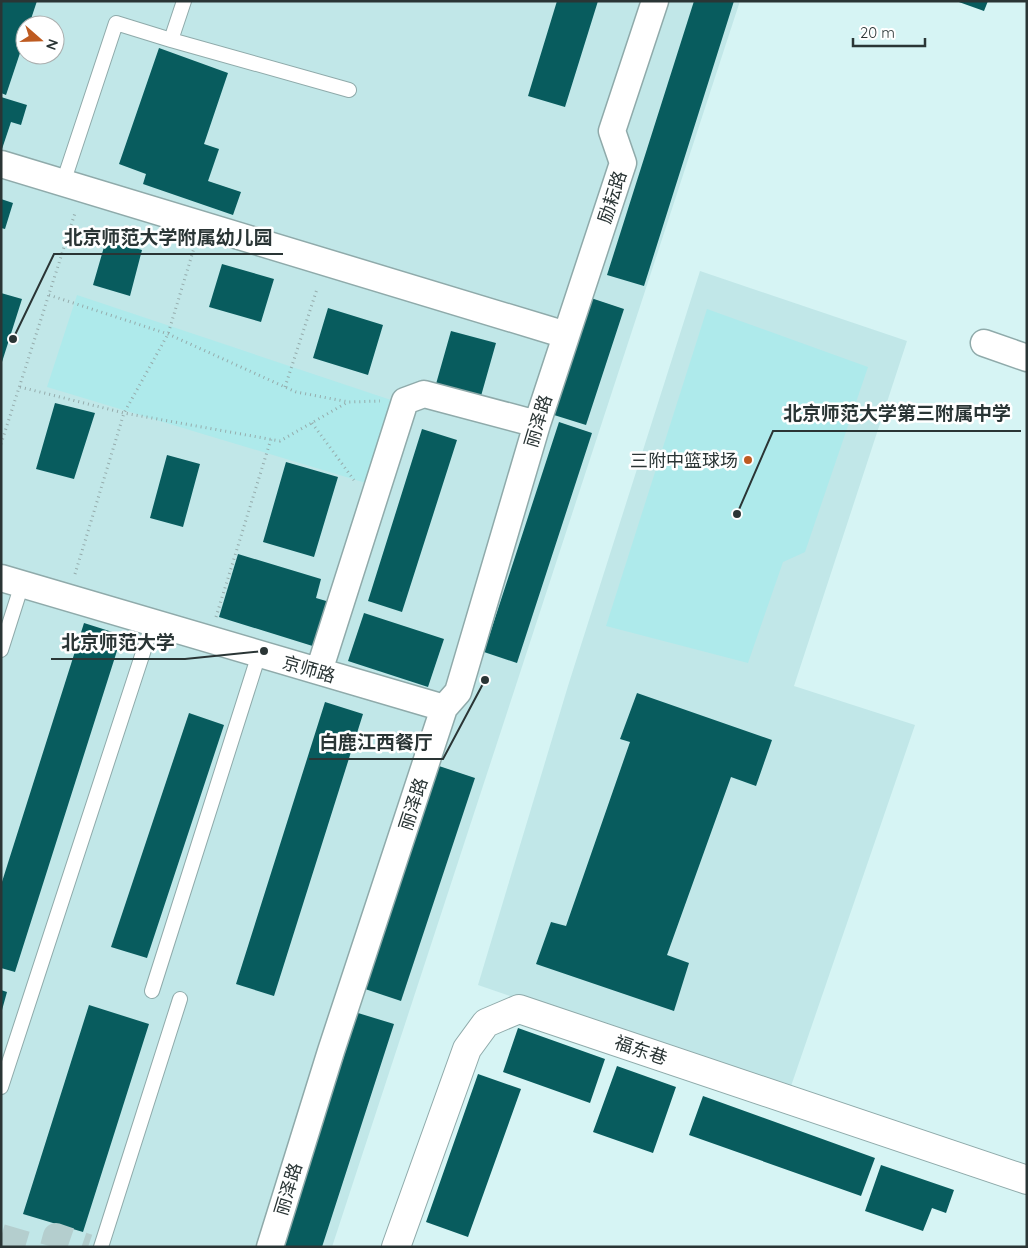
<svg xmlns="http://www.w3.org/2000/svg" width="1028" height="1248" viewBox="0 0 1028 1248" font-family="Quicksand,'Noto Sans SC',sans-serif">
<rect width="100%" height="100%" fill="#d6f4f4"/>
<path fill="#c1e7e8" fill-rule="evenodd" d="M1,1H740L332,1247H1ZM25,25H55V55H25Z
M700,271L907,341L794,686L915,725L789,1092L478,985L568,686Z"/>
<path fill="#aeeaeb" d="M77,295L394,401L366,483L47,387Z
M707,309L868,367L805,552L783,562L748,663L606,626Z"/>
<path fill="#085c5e" d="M1,1H37L29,25H25V38L6,95L1,93Z
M557,1H598L565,107L528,96Z
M694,1H734L644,286L607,275Z
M956,1H988L984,11Z
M159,48L228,73L204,144L219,149L208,181L241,192L233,215L143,184L146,174L119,164Z
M1,97L27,105L21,125L11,122L2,149Z
M1,199L13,203L5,229L1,228Z
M106,240L142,250L130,296L93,285Z
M222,264L274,279L261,322L209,307Z
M1,293L22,299L2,362H1Z
M591,298L624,309L586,425L554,415Z
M328,308L383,325L368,375L313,358Z
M451,331L496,343L481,396L436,384Z
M55,403L95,413L74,479L36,469Z
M559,422L592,433L517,663L484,652Z
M422,429L457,440L402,612L368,601Z
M167,455L200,464L183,527L150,518Z
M286,462L338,477L314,557L263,542Z
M238,554L321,579L316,598L333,603L319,648L219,617Z
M364,613L444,639L428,687L348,661Z
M84,623L122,635L15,972L1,968V885Z
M637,693L772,740L756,786L731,777L667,955L689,963L674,1011L536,964L551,922L566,926L630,742L620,739Z
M325,702L363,714L274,996L236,984Z
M189,713L224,725L147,958L111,947Z
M439,766L475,778L401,1001L365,989Z
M1,990L7,992L2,1010H1Z
M89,1005L149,1024L83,1232L23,1214Z
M358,1013L394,1024L322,1247H282Z
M518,1028L605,1059L590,1103L503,1072Z
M617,1066L676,1087L653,1153L593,1132Z
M478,1074L521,1089L468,1237L426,1222Z
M703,1096L875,1158L861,1196L689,1135Z
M881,1165L954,1190L946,1213L932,1208L923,1231L865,1211Z"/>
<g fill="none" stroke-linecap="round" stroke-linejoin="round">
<path stroke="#b4cece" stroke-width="26" stroke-dasharray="26 13" stroke-linecap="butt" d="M1,1237L35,1247
M53,1247L56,1236L88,1247"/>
<g stroke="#8faaaa" stroke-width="16">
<path id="service" d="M171,40L349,90
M63,183L116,23L171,40L184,1
M1,650L22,584
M152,991L259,654
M1,1087L153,622
M101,1247L180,999"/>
</g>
<g stroke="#8faaaa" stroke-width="29">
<path id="minor" d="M1,164L566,335
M984,343L1027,358
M1,578L444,708
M319,671L405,401L424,394L537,424
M270,1247L331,1051L444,708L458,692L537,424L623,163L612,131L655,1"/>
</g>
<g stroke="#8faaaa" stroke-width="30">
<path id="tertiary" d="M396,1247L467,1049L486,1023L519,1009L1027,1180"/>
</g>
<path stroke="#95acac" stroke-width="3" stroke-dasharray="1 4" stroke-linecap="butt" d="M49,295L168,334L296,392L349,402L380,401
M20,387L124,413L280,441L348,402
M285,387L317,289
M312,423L354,480
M1,444L75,213
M75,574L124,413L168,334L194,248
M216,617L271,439"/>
<use href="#service" stroke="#fff" stroke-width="14"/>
<use href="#minor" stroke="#fff" stroke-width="26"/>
<use href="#tertiary" stroke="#fff" stroke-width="28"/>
</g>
<circle fill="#be5b21" stroke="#fff" stroke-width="2" cx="748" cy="460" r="5"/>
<g text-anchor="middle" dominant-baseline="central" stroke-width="5" stroke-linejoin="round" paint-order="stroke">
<g font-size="18" fill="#2a3535" stroke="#fff">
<text transform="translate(612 197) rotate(-72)">励耘路</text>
<text transform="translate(538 421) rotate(-73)">丽泽路</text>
<text transform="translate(309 669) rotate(16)">京师路</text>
<text transform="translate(413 804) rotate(-72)">丽泽路</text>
<text transform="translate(641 1050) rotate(19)">福东巷</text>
<text transform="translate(288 1189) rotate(-73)">丽泽路</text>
</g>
<g font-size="18" fill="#2a3535" stroke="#fff" text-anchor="end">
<text x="738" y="460">三附中篮球场</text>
</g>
</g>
<path fill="none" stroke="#2a3535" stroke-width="2" d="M13 339L54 254H283M737 514L773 431H1021M264 651L185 659H51M485 680L443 759H309"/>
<g fill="#2a3535" stroke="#fff" stroke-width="2">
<circle cx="13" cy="339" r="5"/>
<circle cx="737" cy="514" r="5"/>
<circle cx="264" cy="651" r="5"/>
<circle cx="485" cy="680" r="5"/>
</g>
<g font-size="19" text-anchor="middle" font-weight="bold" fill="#2a3535" stroke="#fff" stroke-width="5" stroke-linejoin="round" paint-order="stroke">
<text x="168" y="244">北京师范大学附属幼儿园</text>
<text x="897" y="420">北京师范大学第三附属中学</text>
<text x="118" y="649">北京师范大学</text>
<text x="376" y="749">白鹿江西餐厅</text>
</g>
<rect width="1028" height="1248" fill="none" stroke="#2a3535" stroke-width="5"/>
<g transform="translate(40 40) rotate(110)"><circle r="24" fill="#ffffff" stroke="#aaaeae"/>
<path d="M0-4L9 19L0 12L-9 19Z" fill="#be5b21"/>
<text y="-8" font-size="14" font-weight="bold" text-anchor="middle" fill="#2a3535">N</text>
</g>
<path d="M853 38v8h72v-8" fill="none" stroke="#2a3535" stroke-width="2.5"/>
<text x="860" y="38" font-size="15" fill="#2a3535" stroke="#ffffff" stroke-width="4" paint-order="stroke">20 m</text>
</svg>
